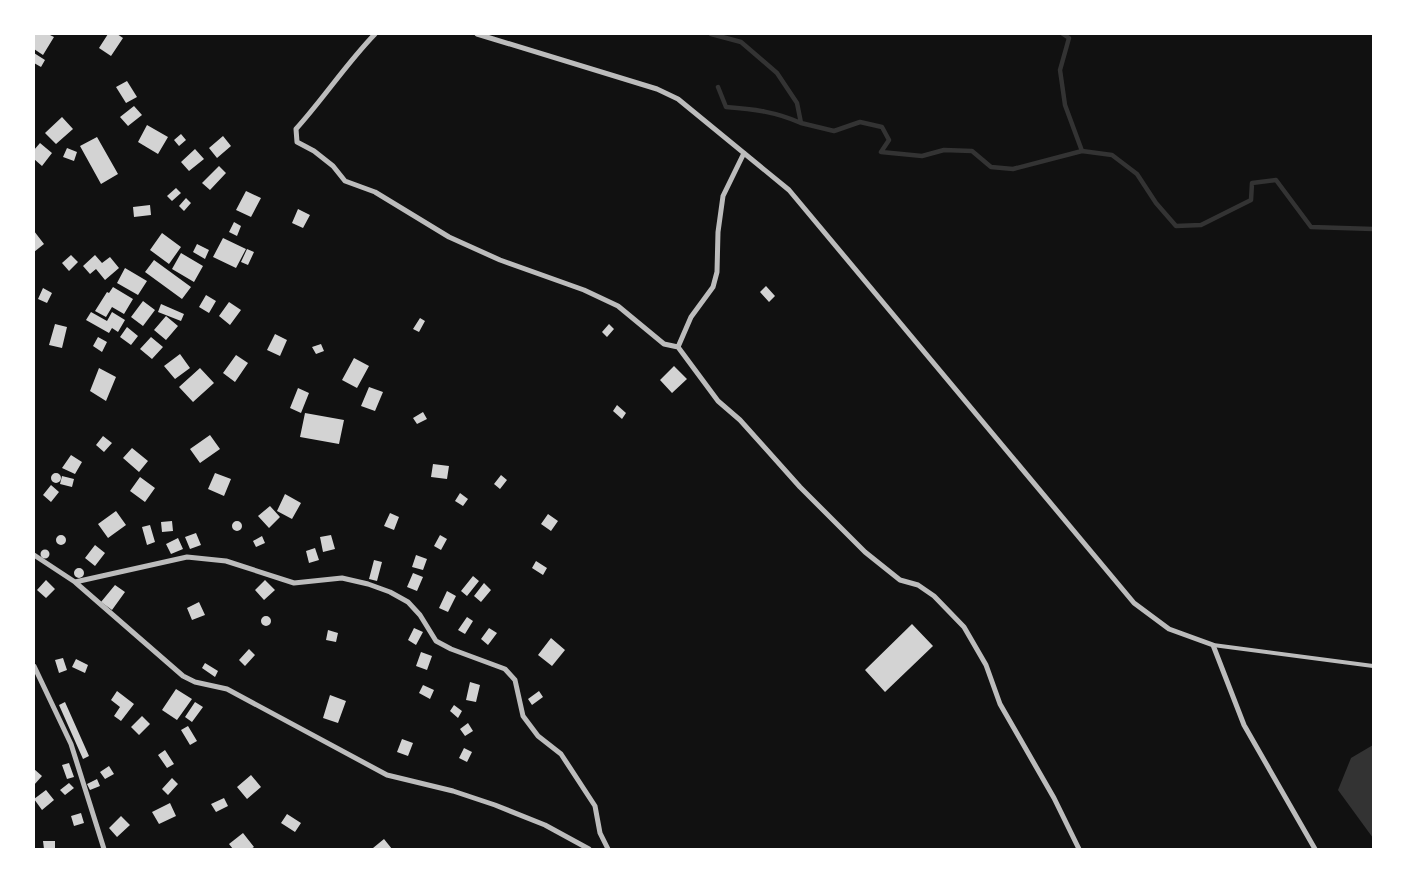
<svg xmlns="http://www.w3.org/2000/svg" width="1407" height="883" viewBox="0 0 1407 883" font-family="'Fira Sans',sans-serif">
<rect width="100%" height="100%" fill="#111"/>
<path fill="#333" d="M1373,745V838L1338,790L1351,758Z"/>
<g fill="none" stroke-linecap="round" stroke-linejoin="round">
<path stroke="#333" stroke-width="4.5" d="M711,34L741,42L777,73L797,103L801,123L834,131L860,122L882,127L889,140L881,152L922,156L944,150L972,151L991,167L1013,169L1082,151L1112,155L1137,174L1156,203L1176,226L1201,225L1251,200L1252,183L1276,180L1311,227L1373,229
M1063,34L1069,38L1060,70L1065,105L1082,151
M718,87L726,107C754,109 776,112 801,123"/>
</g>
<path fill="#d3d3d3" d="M34,34H48L54,37L43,55L34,49Z
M108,34H117L123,38L111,56L99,48Z
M34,53L45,60L41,67L34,63Z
M127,81L137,97L126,103L116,87Z
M134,106L142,115L128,126L120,117Z
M62,117L73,129L56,144L45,133Z
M147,125L168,137L158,154L138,142Z
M181,134L186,140L179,146L174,140Z
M223,136L231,146L217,158L209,148Z
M97,137L118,174L101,184L80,146Z
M40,143L52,153L42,166L34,159V150Z
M67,148L77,152L74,161L63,157Z
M195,149L204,159L189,171L181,162Z
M219,166L226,173L210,190L202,183Z
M176,188L181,193L172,201L167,196Z
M246,191L261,198L251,217L236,210Z
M186,198L191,203L184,211L179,206Z
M150,205L151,215L134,217L133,207Z
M298,209L310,215L303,228L292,223Z
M234,222L241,226L237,236L229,232Z
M34,231L44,244L34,252Z
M162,233L181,247L169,264L150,250Z
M223,238L246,249L236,268L213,257Z
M197,244L209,250L205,259L193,252Z
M247,249L254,252L248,265L241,262Z
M181,253L203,266L194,282L172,269Z
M71,255L78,262L69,271L62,263Z
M95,255L102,263L110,257L119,268L105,280L96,269L90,274L83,266Z
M154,260L191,287L182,299L145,272Z
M125,268L147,281L138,295L117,283Z
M766,286L775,296L769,302L760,292Z
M113,287L133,299L124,314L112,307L106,317L95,311L107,292L109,293Z
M43,288L52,293L47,303L38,299Z
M206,295L216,301L209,313L199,307Z
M143,301L155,310L143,326L131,317Z
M229,302L241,310L230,325L219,316Z
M161,304L184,314L181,321L158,312Z
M91,312L107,321L112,312L125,320L118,332L112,328L109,333L86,320Z
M166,316L178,326L166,340L154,330Z
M420,318L425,321L419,332L413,329Z
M55,324L67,327L62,348L49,345Z
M609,324L614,329L607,337L602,332Z
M127,327L138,336L131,345L120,337Z
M275,334L287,340L280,356L267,350Z
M98,337L107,342L102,352L93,346Z
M151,337L163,347L152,359L140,349Z
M321,344L324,351L316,354L312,347Z
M180,354L190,368L175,379L164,366Z
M236,355L248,363L235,382L223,373Z
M354,358L369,366L357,388L342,380Z
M674,366L687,379L672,393L660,380Z
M99,368L116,377L106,401L90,391Z
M200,368L214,383L193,402L179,387Z
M369,387L383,392L375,411L361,406Z
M298,388L309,393L301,413L290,408Z
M617,405L626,413L622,419L613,411Z
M423,412L427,419L417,424L413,418Z
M305,413L344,420L339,444L300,437Z
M210,435L220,449L200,463L190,449Z
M103,436L112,443L104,452L96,445Z
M132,448L148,461L139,472L123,458Z
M71,455L82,462L75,474L62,468Z
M433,464L449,466L447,479L431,477Z
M215,473L231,479L224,496L208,489Z
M51 478a5 5 0 1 1 10 0a5 5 0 1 1-10 0Z
M501,475L507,480L500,489L494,484Z
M62,476L74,479L72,487L60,484Z
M140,477L155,488L145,502L130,491Z
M51,485L59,492L51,502L43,495Z
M460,493L468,499L463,506L455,501Z
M285,494L301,503L292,519L277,511Z
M270,506L280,517L269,528L258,516Z
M116,511L126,525L108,538L98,524Z
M390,513L399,517L394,530L384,526Z
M548,514L558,521L551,531L541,524Z
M172,521L173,531L162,532L161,522Z
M232 526a5 5 0 1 1 10 0a5 5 0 1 1-10 0Z
M150,525L155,542L147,545L142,527Z
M196,533L201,545L190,549L185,537Z
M331,535L335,549L323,552L320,537Z
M440,535L447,539L441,550L434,546Z
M56 540a5 5 0 1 1 10 0a5 5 0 1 1-10 0Z
M262,536L265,543L256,547L253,541Z
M178,538L183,549L171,554L166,544Z
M95,545L105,553L95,566L85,558Z
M315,548L319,560L309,563L306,551Z
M40.5 554a4.5 4.5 0 1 1 9 0a4.5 4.5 0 1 1-9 0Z
M416,555L427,559L423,570L412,567Z
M374,560L382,562L377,581L369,579Z
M536,561L547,568L543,575L532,568Z
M74 573a5 5 0 1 1 10 0a5 5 0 1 1-10 0Z
M413,573L423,577L417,591L407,587Z
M473,576L479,581L467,596L461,591Z
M46,580L55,589L46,598L37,590Z
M265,580L275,590L264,600L255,590Z
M484,583L491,590L481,602L474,596Z
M115,585L125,592L112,610L101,602Z
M447,591L456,596L448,612L439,608Z
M199,602L205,615L192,620L187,608Z
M261 621a5 5 0 1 1 10 0a5 5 0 1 1-10 0Z
M467,617L473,621L465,634L458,630Z
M912,624L933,646L885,692L865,670Z
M414,628L423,632L416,645L408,640Z
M489,628L497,633L488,645L481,639Z
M328,630L338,633L336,642L326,640Z
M551,638L565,650L552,666L538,655Z
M249,649L255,655L245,666L239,660Z
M421,652L432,656L427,670L416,666Z
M63,658L67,670L59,673L55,660Z
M76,659L88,665L85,673L72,667Z
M205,663L218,671L215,677L202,668Z
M470,682L480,685L476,702L466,700Z
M423,685L434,690L430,699L419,693Z
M176,689L192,699L177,720L162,710Z
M117,691L134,704L121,721L114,716L120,707L111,700Z
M539,691L543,697L532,705L528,699Z
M330,695L346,701L338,723L323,718Z
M65,702L89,756L83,759L59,705Z
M195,702L203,707L192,722L185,717Z
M454,705L462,711L458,718L450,711Z
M142,716L150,724L139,735L131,727Z
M468,723L473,731L465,736L460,729Z
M188,726L197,741L190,745L181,730Z
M402,739L413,743L408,756L397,752Z
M464,748L472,752L467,762L459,758Z
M165,750L174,764L167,768L158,755Z
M69,763L74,777L67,779L62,765Z
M109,766L114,774L105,779L100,772Z
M34,769L42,776L34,785Z
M251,775L261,787L247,799L237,787Z
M172,778L178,784L168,795L162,789Z
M97,779L100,786L90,790L87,784Z
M69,783L74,788L65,795L60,790Z
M46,790L54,800L42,810L34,799Z
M224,798L228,806L216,812L211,804Z
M170,803L176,816L159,824L152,812Z
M81,813L84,823L74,826L71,816Z
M287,814L301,823L295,832L281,823Z
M121,816L130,825L117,837L109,828Z
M243,833L254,847L251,849H233L229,844Z
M384,839L392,849H374L373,848Z
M43,841H55V849H44Z"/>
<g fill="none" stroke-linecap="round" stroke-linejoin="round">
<path stroke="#bcbcbc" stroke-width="4" d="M1213,645L1373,666"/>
<path stroke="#bcbcbc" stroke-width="5" d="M375,34C346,64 324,98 296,129L297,142L314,151L333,166L345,181L375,192L449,237L500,260L584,290L618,306L664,344L678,347L691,317L713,287L717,272L718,232L723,196L744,153
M477,34L657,89L678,99L789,190L1134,603L1169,629L1213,645L1244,725L1315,849
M678,347L718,401L740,420L800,487L865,552L900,580L918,585L934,596L964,627L986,665L1000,704L1054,798L1079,849
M34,555L75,582L183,676L195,682L227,689L387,775L453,791L495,805L545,825L589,849
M75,582L187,557L226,561L294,583L342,578L368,584L390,592L408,602L420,615L436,641L451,649L505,669L515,680L523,716L538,736L561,754L595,806L600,833L608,849
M34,666L71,744L104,849"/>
</g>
<rect width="1407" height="883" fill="none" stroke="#ffffff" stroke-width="70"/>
</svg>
